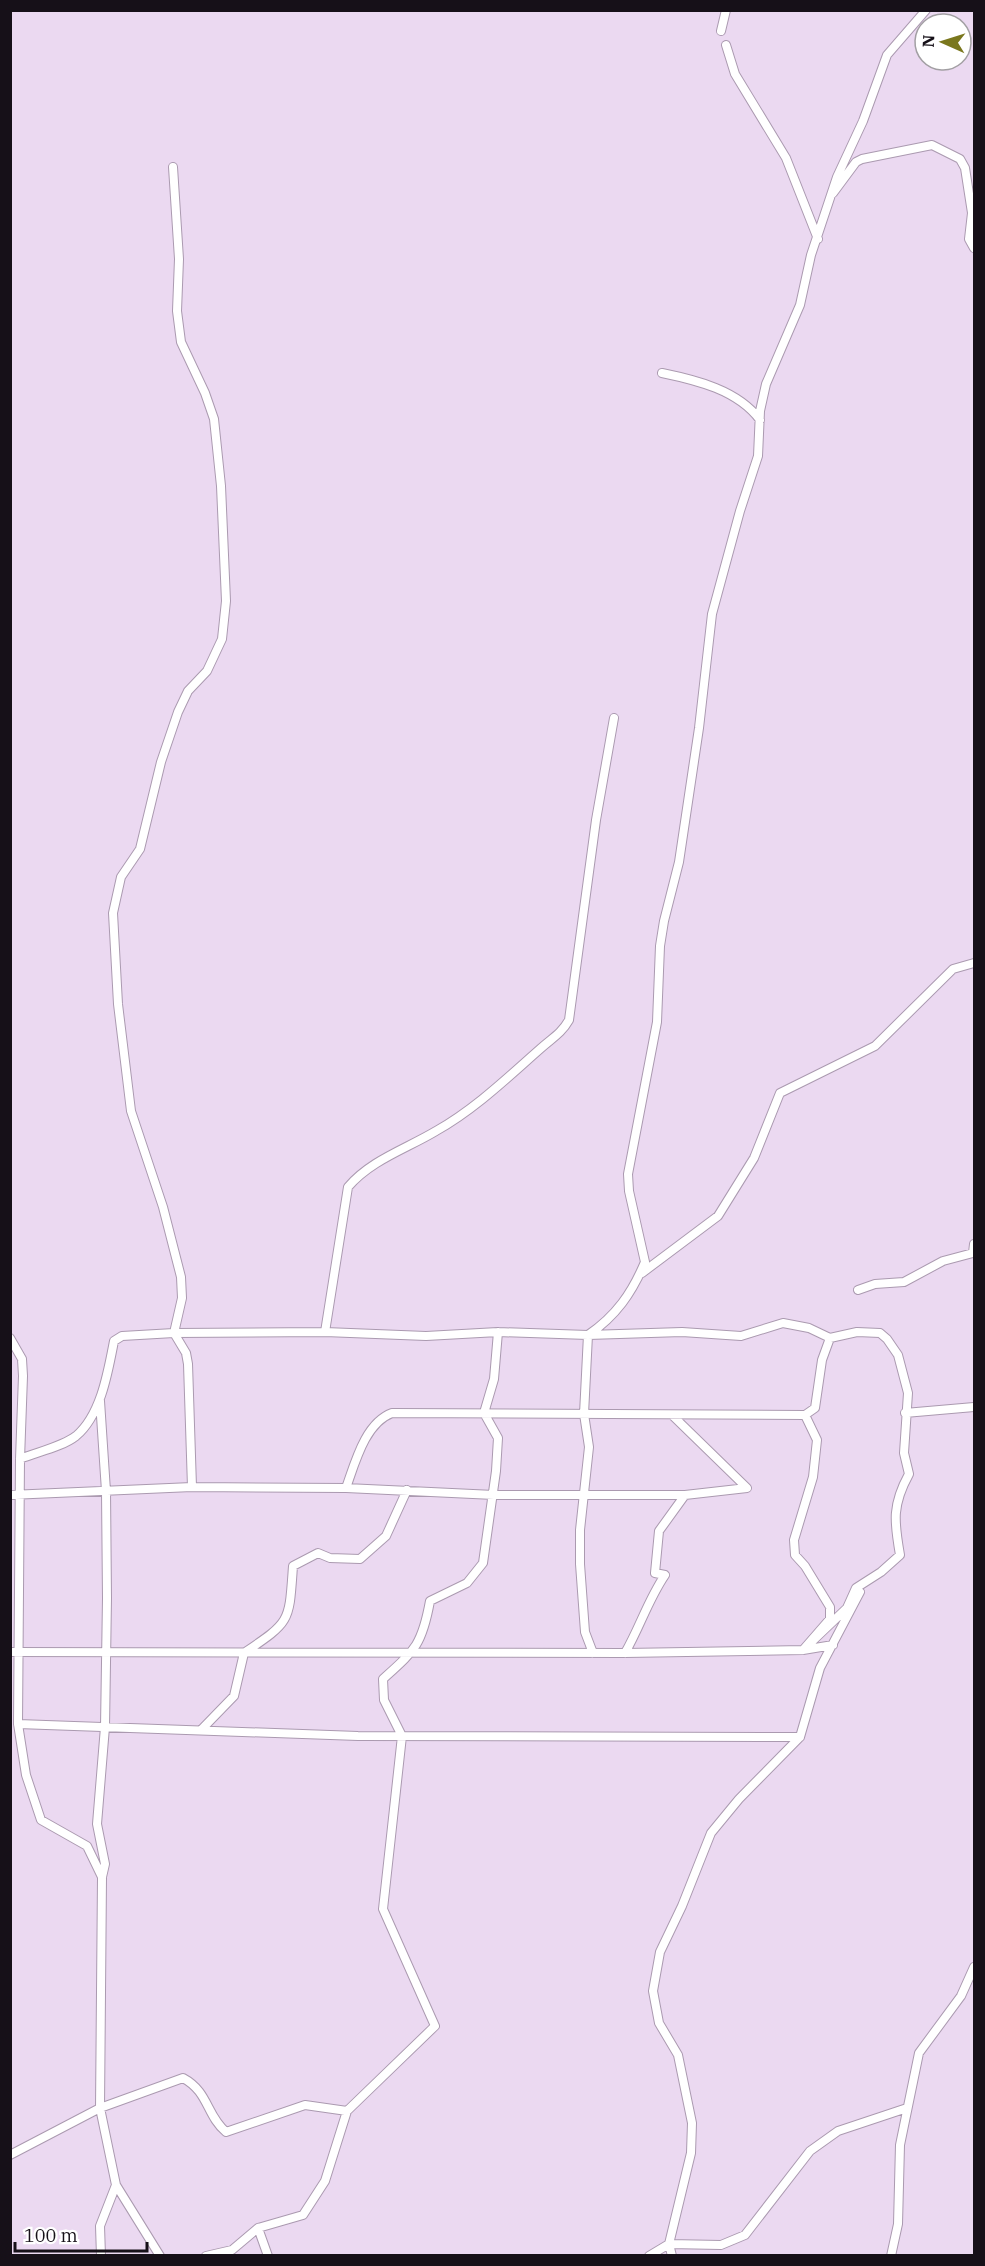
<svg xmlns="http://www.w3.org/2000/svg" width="985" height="2266" viewBox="0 0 985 2266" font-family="'IBM Plex Serif',serif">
<rect width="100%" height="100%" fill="#ebd9f1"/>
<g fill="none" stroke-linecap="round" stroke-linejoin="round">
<g stroke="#ab9ab0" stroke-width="10">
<path id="street" d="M721,31L726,10
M726,45L735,74L786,158L818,239
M173,167L179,259L177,311L181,342L205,393L214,419L221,486L226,601L222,639L207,671L188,691L178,712L161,762L140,849L121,877L113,913L118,1004L131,1111L163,1207L181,1277L182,1298L174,1333L186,1353L188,1364L192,1487
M833,193L856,162L862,159L932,145L960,159L965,168L972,213L969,239L974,248
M662,373C696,380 738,390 760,420
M642,1273L718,1216L754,1158L780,1093L875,1046L953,969L974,963
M858,1290L875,1284L904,1282L943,1261L973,1253L974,1244
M325,1332L348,1187C371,1160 406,1149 436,1131C475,1109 507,1078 540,1049C552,1038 561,1034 569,1020L596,820L614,718
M857,1332L880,1333L887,1339L898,1355L908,1393L904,1453L909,1474C892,1505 894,1521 900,1555L881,1572L856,1588L847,1608L803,1650L830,1619V1607L805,1566L795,1555L794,1540L813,1477L817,1440L805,1415L815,1408L822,1360L830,1338Z
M10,1338L22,1359L23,1376L20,1459L18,1724L26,1775L41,1820L87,1846L102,1877
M100,1401L106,1491L107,1598L105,1727L97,1824L105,1864L102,1877L100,2108L116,2185L100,2226L101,2256
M905,1413L974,1407
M20,1459C37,1452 62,1447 76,1436C101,1415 108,1372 114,1341L122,1336L174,1333L325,1332L426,1336L498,1332L588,1335L682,1332L741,1336L783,1323L809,1328L830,1338
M346,1488C355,1463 365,1423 392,1413L805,1415
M10,1495L192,1487L346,1488L494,1495H685
M10,1652L625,1653L803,1650L833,1645
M593,1653L585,1632L580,1564V1530L589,1447L584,1414L588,1335C616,1316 632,1293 645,1262L629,1191L628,1174L657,1022L660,946L664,921L679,862L699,728L712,614L740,511L758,456L760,411L766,384L800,305L811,255L837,177L863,121L887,55L926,10
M625,1653C640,1627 648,1600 665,1575L655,1573L659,1531L685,1495L747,1488L672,1415
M18,1724L358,1736L800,1737
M201,1730L234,1696L244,1653C291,1621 289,1623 293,1566L318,1553L330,1558L360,1559L386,1536L407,1490
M10,2155L100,2108L183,2078C209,2092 206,2115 226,2132L305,2105L347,2111
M116,2185L160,2256
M258,2228L303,2215L325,2181L347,2111L435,2026L383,1909L402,1736L384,1700L383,1679C415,1650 422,1645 430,1601L467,1583L483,1563L496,1471L498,1438L484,1413L494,1379L498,1332
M206,2256L232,2250L258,2228L268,2256
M649,2256L669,2244L721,2245L745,2235L810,2151L838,2131L907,2108
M672,2256L669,2244L691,2153L692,2123L678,2055L659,2023L653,1991L660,1952L682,1906L711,1833L739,1799L800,1737L820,1668L860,1592
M891,2256L898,2224L900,2145L919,2053L961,1996L974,1967"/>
</g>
<use href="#street" stroke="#fff" stroke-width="8"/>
</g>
<rect width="985" height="2266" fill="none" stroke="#161018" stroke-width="24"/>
<g transform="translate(943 42) rotate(273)"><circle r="28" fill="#ffffff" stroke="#a29fa3" stroke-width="1.5"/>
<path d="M0-4.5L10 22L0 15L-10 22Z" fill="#7a771d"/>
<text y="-9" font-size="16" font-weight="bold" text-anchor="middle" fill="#161018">N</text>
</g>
<path d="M15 2242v9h132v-9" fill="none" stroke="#161018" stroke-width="3"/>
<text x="24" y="2242" font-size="18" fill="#161018" stroke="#ffffff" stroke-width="4.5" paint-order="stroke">100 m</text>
</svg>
